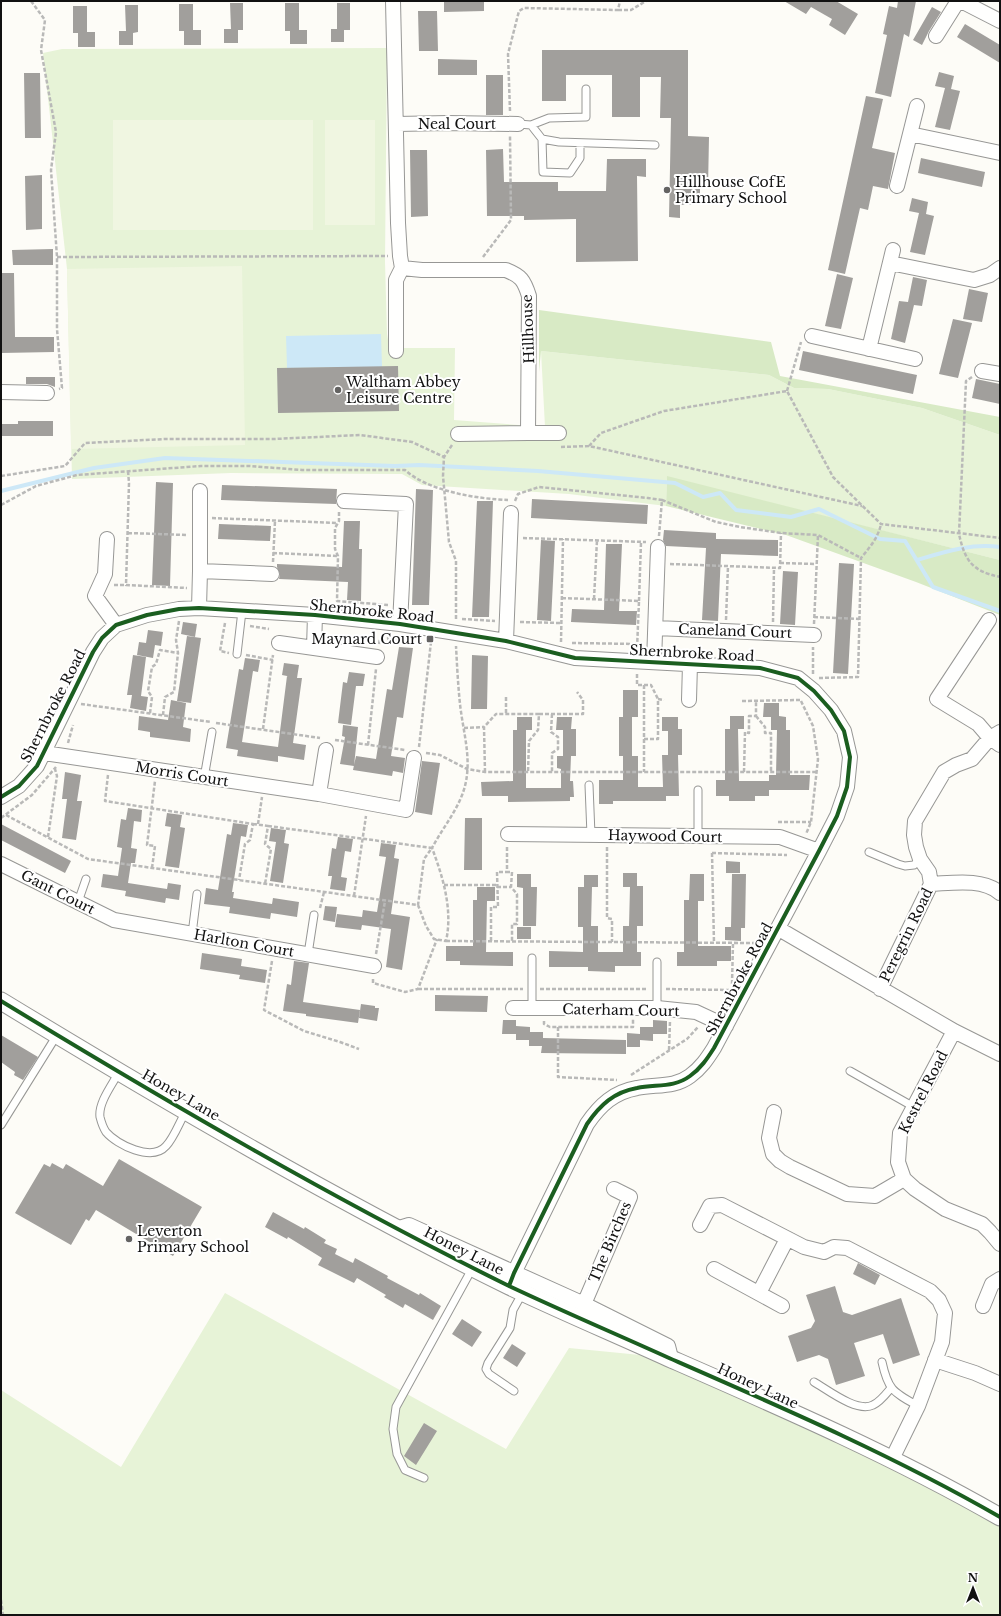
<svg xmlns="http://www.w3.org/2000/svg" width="1001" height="1616" viewBox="0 0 1001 1616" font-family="'Libre Baskerville',serif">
<rect width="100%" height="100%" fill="#fdfcf7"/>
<path fill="#e7f3d7" d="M387,48L385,262L387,334L389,346L402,348H455L454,420L545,427L541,351L769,375L794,388L828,389L922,408L1000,435V560L667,477L666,506L569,494L422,485L402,474L231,473L72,479L67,269L43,53L62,49Z
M225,1293L506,1449L569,1348L671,1358L1000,1519V1615H1V1390L121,1467Z"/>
<path fill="#d8eac5" d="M539,310L771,342L780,376L1000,417V435L922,408L828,389L794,388L769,375L541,351L539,372Z
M667,476L1000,560V615L916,582L786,535L666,506Z"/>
<path fill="#f0f6e1" d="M113,120H313V230H113Z
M325,120H375V225H325Z
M242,266L245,445L71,449L67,269Z"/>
<path fill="#cde8f7" d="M381,334L382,367L287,368L286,336Z"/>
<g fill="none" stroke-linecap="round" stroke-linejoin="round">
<path stroke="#cde8f7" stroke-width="4" d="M1,491L94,468L165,458L395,466L419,465L538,471L675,483L703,497L720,493L736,510L791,517L819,509L880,539L905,541L933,587L1000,611
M917,560C944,552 971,543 1000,547"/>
</g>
<path fill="#a19f9c" d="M444,1H484V11L444,12Z
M784,1H836L858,14L845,35L829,25L832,19L811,7L806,14Z
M898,1H916L909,37L904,34L891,97L875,93L887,35L883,34L889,6L897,8Z
M230,3H243V30H238V43H224V29H231Z
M285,3H299V30H307V44H290V31H285Z
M337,3H350V30H344V42H331V29H337Z
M179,4H193V30H201V45H184V31H179Z
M125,5H138V32L133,33V45H119V31H126Z
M73,6H87V32H95V47H78V33H73Z
M932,7L941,12L929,31L922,45L913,40Z
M418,11H437L438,51H419Z
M965,24L1000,45V63L957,37Z
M542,50H688V136L709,137L708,188H700V205H680V218L669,217L671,118H660L661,77H640V117H612V75H566V101H542Z
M438,59L477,60V75H438Z
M939,72L954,76L951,89L960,91L950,130L935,127L945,88L935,86Z
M24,73H40L41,138H25Z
M486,75H503V115H486Z
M866,96L883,99L872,148L895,153L888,189L873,186L868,210L860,208L845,274L828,270Z
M503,149L504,182H558V191H606L607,159H646V177L637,176L638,261L576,262V219L524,220V216H487L486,150Z
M410,150H427L428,216L411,217Z
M921,158L985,172L982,187L918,173Z
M42,175V229L26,230L25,176Z
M912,198L928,202L926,214L934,216L925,255L910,252L919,213L909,211Z
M53,249V265H13L12,250Z
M1,273H14L15,337H54V352L1,353Z
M837,274L853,278L841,329L825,326Z
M913,277L927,280L922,306L914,305L905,343L891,339L899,301L908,302Z
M969,289L988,293L982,322L963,319Z
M953,319L972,323L958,378L939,374Z
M803,351L917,375L913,394L799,370Z
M398,366L399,411L278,413L277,368Z
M26,377H55V387L47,384H26Z
M976,379L1000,384V404L972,398Z
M18,421H53V436H1V424H18Z
M156,482L173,483L170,586L152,585Z
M222,485L337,489L336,504L221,500Z
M416,489L433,490L429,605H412Z
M532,499L648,505L647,524L531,518Z
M477,501H493L489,617H472Z
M344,521H360L359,549H362L361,601L347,600L348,582L279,579L280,574L277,567V564L342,567Z
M219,524L271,526L270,541L218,539Z
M664,530L716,533V539L778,540V556L721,554L718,621L702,620L706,548L666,546L663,540Z
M541,540L555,541L551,621L537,620Z
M606,544H622L619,611H637L636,625L571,622L572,609L604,610Z
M839,563L854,564L848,674L833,673Z
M783,571L798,572L795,625L780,624Z
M183,622L197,624L195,637L181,634Z
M148,630L163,632L161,646L155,645L153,658L137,655L139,642L146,643Z
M187,636L201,638L191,703L177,701Z
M399,647L413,648L403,718L397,717L391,756L405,758L403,773L393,771L392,776L353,770L356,756L376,759L387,689L392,690Z
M133,655L146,657L141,696L148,697L146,711L130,708L132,695H127Z
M472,655L488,656L487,709H471Z
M245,658L260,660L258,672L253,671L242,742L278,747L287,676L302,678L293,743L306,745L304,760L278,756V762L237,756L238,750L226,748L239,669L243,670Z
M284,663L299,665L297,678L282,675Z
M349,672L365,674L363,686H356L351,725L338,723L343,682L347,683Z
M623,690H638V717H632V756H638V787H663L662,755H668V731H662V717H678V729H682V755H678L679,796H666V801H613V804H599V780H623V756H619V717H623Z
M171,700L186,703L183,727L191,729L190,742L150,737V732L138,730L139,716L168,720Z
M764,703H779V716L786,717V730H790V775H810L809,790H769V796H755V801H729V796H716V780H725V729H730V716H744V729H738L739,781H769V775H776L777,730H771V717H763Z
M517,717H532V730H526V788H561V769L557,768V756H563V730H556L557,717H572L571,729H576V756H569H571L570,781H573L574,797H570V801L508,802V796H482L481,782L513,781V730H517Z
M343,725L358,727L354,766L340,764L345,737L342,736Z
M422,761L440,763L432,815L415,812Z
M65,772L81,775L77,801H82L76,840L62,838L67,799H62Z
M128,808L142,810L141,822L134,821L131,848L137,849L135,863H131L128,883L167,889L168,883L181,885L179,900L166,898L165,903L125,896L126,891L101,887L103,874L118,876L122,848L117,847L121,819L126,820Z
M167,813L182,815L180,827L185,828L179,868L165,866L171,827L165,826Z
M465,818H482V870H464Z
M233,823L248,825L246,837L241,836L232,892H234L233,898L272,904L273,898L299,902L297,917L271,913L270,919L229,913L230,907L204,904L206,888L218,890L227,834L231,835Z
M1,824L71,861L65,873L1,840Z
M271,828L286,830L284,843L289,844L283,883L270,881L276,842L269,841Z
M338,837L353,839L351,852L345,851L341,877L347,878L345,891L330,889L332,876H328L332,848L336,849Z
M381,843L396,845L394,858L399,859L391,914L410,917L402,970L386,967L391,929L362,925L361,930L335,927L337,914L362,917L363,910L377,912L386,857L379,856Z
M726,861L740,862V873H726Z
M623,873H637V886H643V926H629L630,887H623Z
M517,874H531V887H537L536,926H523V888L517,887Z
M690,874H704V901H698V946H731V961H717V966H677V952H684V900H689Z
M732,874H746L745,928H741V941L725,940V927H731Z
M584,875H598V887H584Z
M477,887H495V901H487L486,952H513V966L460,965V961H446V946H473V900H479H477Z
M578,887H592L591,926H598V952H623V926H637V952H641V966H615V972L588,971V967H549V951L583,952V927H578Z
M325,906L337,907L335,922L323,920Z
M517,927H531V939H517Z
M202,953L242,959L241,966L267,970L265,983L239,979L240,975L200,969Z
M294,961L309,963L303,1002L360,1010L358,1023L306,1016V1014L283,1011L287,984L291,985Z
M435,995L488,996L487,1012L435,1011Z
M361,1004L375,1006V1008H379L377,1021L359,1018Z
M503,1020H516V1034H502Z
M653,1020L667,1021V1034H653V1041L640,1040V1047H627V1033L640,1034V1027H653Z
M516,1026L530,1027V1032H543V1038L626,1040V1054L541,1053L542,1046H529V1040H516Z
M1,1035L38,1057L23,1080L14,1075L15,1072L1,1062Z
M119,1159L202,1207L173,1256L96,1210L89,1221L86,1219L71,1245L15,1213L44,1164L50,1167L52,1163L63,1169L66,1164L103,1186Z
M273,1212L304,1229L305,1227L326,1240L324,1243L337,1249L335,1254L353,1263L355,1258L388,1276L387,1278L419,1295L420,1293L441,1306L433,1320L405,1304L403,1308L384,1297L386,1295L357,1278L354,1283L318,1265L322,1258L288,1237L287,1239L265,1227Z
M858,1263L880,1275L875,1285L853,1274Z
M835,1286L843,1312L852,1315L901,1298L920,1355L893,1364L883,1334L854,1343L865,1376L836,1385L828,1359L819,1355L797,1362L788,1336L811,1328L815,1321L806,1295Z
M462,1319L482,1332L472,1347L452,1334Z
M512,1344L526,1353L517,1367L503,1358Z
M424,1423L437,1431L416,1465L404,1456Z"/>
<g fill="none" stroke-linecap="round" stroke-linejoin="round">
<g stroke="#979795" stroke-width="9">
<path id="service" d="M518,124L531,125L542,139L559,142L655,145
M531,125L549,118L586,117V89
M542,139L543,172L570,173L580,158V143
M237,654L242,611
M204,778L212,732
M589,785L591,835
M698,790V836
M869,852L898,864L905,866L914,865L920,859
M78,902L86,879
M192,934L197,894
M308,954L314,915
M657,962V1008
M532,1009V958
M850,1071L914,1107
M119,1072C112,1085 98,1103 100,1117C101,1121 104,1129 106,1132C117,1145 152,1162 166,1146C174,1138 180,1121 186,1111
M1,1125L57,1035
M882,1362C888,1390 893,1392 918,1406
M814,1382C828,1390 857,1413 873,1405C880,1402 886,1394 891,1388
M514,1391L489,1374L486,1369L488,1363L510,1328L513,1310L523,1292
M424,1478L405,1470L397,1454L393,1429L396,1407L473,1267"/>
</g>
<g stroke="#979795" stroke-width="16">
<path id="minor" d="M393,1L398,223L400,256L402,268L422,270H506C521,276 524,280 529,296L528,433L458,434
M961,1L1000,21
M936,36L958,1
M397,124L448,123L518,124
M910,134L1000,153
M897,186L917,106
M890,263L974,280L990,275L1000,268
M812,336L915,359
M869,349L893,250
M396,351V280L402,268
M982,371L1000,374
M1,392L47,393
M528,433H559
M344,501L406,504L400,624
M107,539L105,574L95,596L116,625
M200,571L272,574
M199,608L200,571V491
M989,620L937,699L978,724L990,738L1000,745
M656,628L814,635
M506,641L511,513
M279,643L377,657
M314,648L315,615
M654,662L658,547
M689,700L690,664
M44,753L319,794L326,750
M319,794L406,810L414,758
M1,797L19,786L37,766L93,652L102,638L116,625L147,615L179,609L199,608L315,615L400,624L506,641L575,658L760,668L798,678L814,691L831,710L844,731L850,757L847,787L837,816L819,851L714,1048C707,1059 701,1068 690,1076C674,1088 656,1084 637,1088C614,1092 600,1105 587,1124L514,1273L509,1286
M508,834L780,837L819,851
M1,864L114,920L374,966
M931,884C953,883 982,878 1000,893
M779,929L954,1031L1000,1054
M880,989L931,884L929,872L920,859L916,847L914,835L915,821L944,772L956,765L972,759L990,738L1000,732
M513,1008H657L696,1012L726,1026
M954,1031L900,1133L898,1162L904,1179L915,1189L945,1209L982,1224L990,1232L1000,1244
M774,1112L769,1138L773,1154L780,1161L790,1167L847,1194L875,1196L904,1179
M700,1225L710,1206L722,1205L804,1247L824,1252L834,1247L847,1248L930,1291L939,1300L945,1313L942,1342L918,1406L892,1459
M396,1229L409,1225L584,1304L668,1346L671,1358
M714,1269L782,1306
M759,1293L787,1239
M584,1304L630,1197L614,1189
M983,1306L992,1284L1000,1279
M935,1360L975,1373L1000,1384"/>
</g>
<g stroke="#979795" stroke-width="19">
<path id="tertiary" d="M1,1001C167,1102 335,1200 509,1286C562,1311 616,1334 669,1358C781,1407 894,1456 1000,1517"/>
</g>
<path stroke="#b9b9b8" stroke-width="2.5" stroke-dasharray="4 2" stroke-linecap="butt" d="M31,1L45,20L41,50L56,132L51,170L57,257V329L62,388L59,389
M618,10H631L646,1
M510,111L508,54L519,11L524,8L618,10L620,1
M57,257L388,256
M483,257L511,220L510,136
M972,377L966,381L959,534C965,561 972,571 1000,577
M787,391L801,342
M452,445L444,457L443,476L449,542L456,561V620
M589,446L601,433L664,411L787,391L833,477L881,524L1000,538
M561,447L589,446L862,506
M128,471L129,483L126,585L187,588
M1,476L65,466L85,443L166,439H274L360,435L412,442L444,457
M515,501L518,494L539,487L648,498L662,500
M1,505L36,486L77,475L201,466H249L302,470H405C428,491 477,499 508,500
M339,512V521L335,528V549L338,556L337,601L388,605
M212,518L337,523
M128,533L187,535
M659,536L662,500L716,522L740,527L781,533L818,535L861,558
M523,538L646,542
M273,553L338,556
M273,562L275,521
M780,563L816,564
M670,564L780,568L781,533
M114,585H126
M562,598L639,601L637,649
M594,599L597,540
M639,601L641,542
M814,617L859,619
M462,619L495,621
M726,620L728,566
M520,622L561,623
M773,622L774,568
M225,623L220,651L229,653
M814,624L818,535
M250,626L269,629
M561,642L563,539
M572,643L638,644
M379,644L380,639L397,638
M246,655L273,660
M637,674V685H644V772
M813,674V647
M819,678L858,677L861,558C870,547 878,538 881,524
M644,685H651L658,699
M506,697V714
M742,701L801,700
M801,701L813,726L818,759L811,822L806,834
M81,704L211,722
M150,713L152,697L148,691L152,667L156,664L160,650L178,653
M539,714H583V700L577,692
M552,714L551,732L558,737V749L552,753V772
M163,715L165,697L174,692L178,653L176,640L179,621
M756,716L765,727V733H771V772
M216,723L320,738
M464,728L484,727
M263,729L273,655
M644,739H658V699L664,700
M335,740L405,750
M68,743L73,725
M368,745L376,669
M419,747L431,642
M426,753L440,755L467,769L485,772H817
M485,772L484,727L496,714H539L538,730L529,741L528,772
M744,772L745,732L749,733V716H756V701
M108,775L105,801L253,824L250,840L245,844L239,880
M6,815L88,859L418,905L426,926L434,939L446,941C453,910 443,877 432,848C443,827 459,809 465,786C472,758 463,732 460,704C458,685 457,665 456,646
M1,818L32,795L56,767
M778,822H811
M253,824L268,826L265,844L271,849L265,884
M258,824L262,797
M268,826L432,848L424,859L418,905
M48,837L57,776L55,769
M507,847V872H512L511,887L517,894V924H512V941
M607,847V918L612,919V942
M712,853L787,855
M712,853L714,943
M152,868L155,846L147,845L155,781
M444,885H497
M497,887H511
M354,896L366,816
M320,908L324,892
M446,941L756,943
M491,941V907H498L497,872H507
M376,954L385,901
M272,961L264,1010L304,1031L340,1042L359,1049
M373,979V983L405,992L418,989L437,939
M732,984L733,943
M418,989H523
M540,989H647
M666,989L729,990
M544,1021V1024L550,1027H633V1019
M558,1027V1077L617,1080
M669,1050L670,1021
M631,1075L687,1039L698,1027
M1,1600L3,1615"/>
<use href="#service" stroke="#fffffe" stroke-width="7"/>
<use href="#minor" stroke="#fffffe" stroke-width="14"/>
<use href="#tertiary" stroke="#fffffe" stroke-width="17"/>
<g stroke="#fff" stroke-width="6">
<path id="cycleway" d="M1,797L19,786L37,766L93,652L102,638L116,625L147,615L179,609L199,608L315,615L400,624L506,641L575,658L760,668L798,678L814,691L831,710L844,731L850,757L847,787L837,816L819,851L714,1048C707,1059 701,1068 690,1076C674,1088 656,1084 637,1088C614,1092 600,1105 587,1124L514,1273L509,1286
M1,1001C167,1102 335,1200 509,1286C562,1311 616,1334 669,1358C781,1407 894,1456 1000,1517"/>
</g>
<use href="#cycleway" stroke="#1b5e20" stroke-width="4"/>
</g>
<g fill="#646362" stroke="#fff" stroke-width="1.5">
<circle cx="667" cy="190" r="4"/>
<circle cx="338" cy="390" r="4"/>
<rect x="426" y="635" width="8" height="8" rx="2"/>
<circle cx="129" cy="1239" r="4"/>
</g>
<g text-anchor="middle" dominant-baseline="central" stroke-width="4" stroke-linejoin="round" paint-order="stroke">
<g font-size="14" fill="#111" stroke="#fff">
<text x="457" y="124">Neal Court</text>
<text transform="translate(528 329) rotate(-92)">Hillhouse</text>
<text transform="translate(372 611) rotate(6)">Shernbroke Road</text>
<text transform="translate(735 631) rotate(2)">Caneland Court</text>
<text transform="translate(692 653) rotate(3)">Shernbroke Road</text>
<text transform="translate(53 706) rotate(-63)">Shernbroke Road</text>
<text transform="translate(182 774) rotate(9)">Morris Court</text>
<text transform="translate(665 836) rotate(1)">Haywood Court</text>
<text transform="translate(58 892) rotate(27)">Gant Court</text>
<text transform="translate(906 935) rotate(-64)">Peregrin Road</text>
<text transform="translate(244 943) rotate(10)">Harlton Court</text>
<text transform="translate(739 979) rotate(-62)">Shernbroke Road</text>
<text transform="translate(621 1010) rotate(1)">Caterham Court</text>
<text transform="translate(923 1092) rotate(-63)">Kestrel Road</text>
<text transform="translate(181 1095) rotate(30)">Honey Lane</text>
<text transform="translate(610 1242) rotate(-67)">The Birches</text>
<text transform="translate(464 1251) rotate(27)">Honey Lane</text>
<text transform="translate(758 1386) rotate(25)">Honey Lane</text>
</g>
<g font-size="14" fill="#111" stroke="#fff" text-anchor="start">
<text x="675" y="182">Hillhouse CofE<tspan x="675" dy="16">Primary School</tspan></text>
<text x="346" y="382">Waltham Abbey<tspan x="346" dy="16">Leisure Centre</tspan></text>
<text x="422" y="639" text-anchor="end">Maynard Court</text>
<text x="137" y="1231">Leverton<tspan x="137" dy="16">Primary School</tspan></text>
</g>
</g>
<rect width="1001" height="1616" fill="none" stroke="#111111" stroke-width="4"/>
<g transform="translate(973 1588)" stroke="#ffffff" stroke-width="3" paint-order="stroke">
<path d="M0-3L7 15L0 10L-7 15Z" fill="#111111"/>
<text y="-6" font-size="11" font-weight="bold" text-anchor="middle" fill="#111111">N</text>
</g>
</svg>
